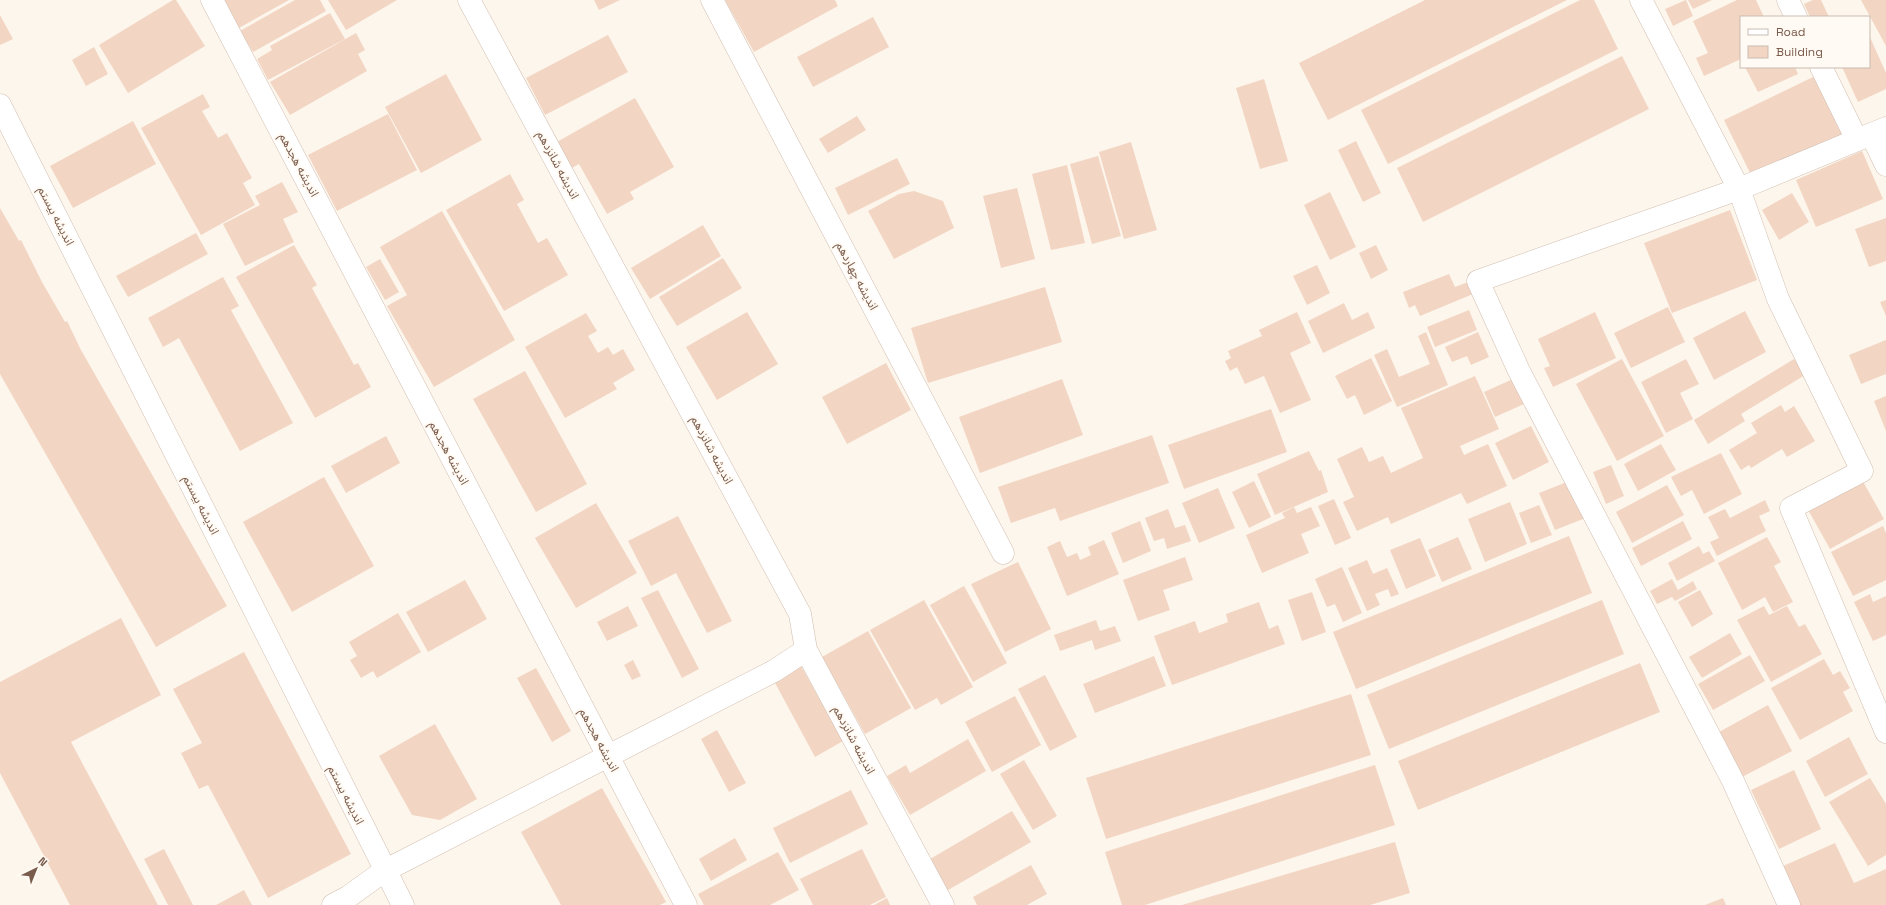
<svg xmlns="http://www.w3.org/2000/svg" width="1886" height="905" viewBox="0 0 1886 905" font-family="'Space Grotesk','Noto Sans Arabic',sans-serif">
<rect width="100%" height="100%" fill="#fdf6ec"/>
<path fill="#f3d5c3" d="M173,0H176L205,46L128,93L99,45Z
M220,0H289L237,29Z
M295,0H320L326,11L253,52L240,31Z
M328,0H397L346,30Z
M594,0H620L599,10Z
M725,0H835L838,6L754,52Z
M1425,0H1567L1328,120L1299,63Z
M1580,0H1594L1618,49L1388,164L1361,110Z
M1686,0L1693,16L1673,26L1665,9Z
M1688,0H1712L1693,9Z
M1737,0H1756L1764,17H1741V59L1704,76L1696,58L1708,53L1693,21Z
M1813,0H1821L1829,17H1810L1804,4Z
M1861,0H1886V46Z
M330,13L345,39L268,80L257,59L272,50L270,46Z
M0,15L13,39L0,45Z
M873,17L889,47L813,87L797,57Z
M356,33L365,50L358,54L367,71L290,115L270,82Z
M608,35L628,72L545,115L526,78Z
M1869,35L1886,73V89L1858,102L1842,67H1869Z
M94,47L108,74L86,86L72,60Z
M1622,56L1649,109L1423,222L1397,168Z
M1745,67H1795L1798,74L1758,92Z
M446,74L482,140L421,173L385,107Z
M1815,76L1844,134L1753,179L1724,120Z
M1264,79L1288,161L1260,169L1236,88Z
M203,94L210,107L202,111L218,138L227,133L252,178L243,183L255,205L201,235L141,128Z
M635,98L674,167L630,192L634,199L607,214L579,164L570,169L555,143Z
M388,114L417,170L337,211L308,155Z
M857,116L866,130L828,153L819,139Z
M133,121L156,164L73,208L50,166Z
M1356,141L1381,193L1363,202L1338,150Z
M1131,142L1157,230L1124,239L1099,152Z
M1862,151L1883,199L1816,227L1796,180Z
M1098,156L1121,236L1092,244L1070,164Z
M897,158L910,184L848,215L835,188Z
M1067,165L1085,243L1051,250L1032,174Z
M510,174L524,200L517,204L538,243L547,238L568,275L504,311L446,210Z
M282,182L298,212L283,219L294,242L245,266L223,224L260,205L255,196Z
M1017,188L1035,259L1001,268L983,196Z
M914,191L943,201L954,228L894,259L868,211L899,194Z
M1330,192L1356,247L1330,260L1304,205Z
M1792,193L1809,222L1779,240L1762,210Z
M0,208L19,241L21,240L42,282L65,322L67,321L81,350L227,606L156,647L0,374Z
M1730,210L1757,280L1672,313L1644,243Z
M442,211L515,340L434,387L387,306L407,295L380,247Z
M1886,218V261L1869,267L1855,229Z
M703,225L721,256L650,299L631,268Z
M196,233L208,254L128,297L116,276Z
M294,245L317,285L312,288L354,365L358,363L371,387L315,418L236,277Z
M1376,245L1388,270L1371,279L1359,253Z
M723,258L742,288L677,326L659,297Z
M380,259L399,292L385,300L366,267Z
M1317,265L1330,293L1307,305L1293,276Z
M1449,274L1455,287L1468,282L1473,294L1420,316L1415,305L1409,308L1403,292Z
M223,277L239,306L231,310L293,423L240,451L179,338L163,347L148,318Z
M1045,287L1062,342L928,383L911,328Z
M1886,300V316L1880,302Z
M1344,303L1352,320L1368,312L1375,328L1323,353L1308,321Z
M1668,307L1685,342L1631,368L1614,333Z
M1469,310L1477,330L1435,347L1427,327Z
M1745,311L1766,352L1714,380L1693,338Z
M747,312L778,364L717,400L686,347Z
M1297,312L1311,343L1290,353L1311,400L1280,413L1264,376L1245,384L1237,367L1230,371L1225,361L1231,358L1228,351L1262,336L1259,330Z
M1595,312L1616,358L1553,387L1544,368L1550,366L1538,339Z
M586,313L597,331L588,336L598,353L608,347L613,355L623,349L635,370L613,383L617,389L565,418L525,347Z
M1426,332L1448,385L1397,407L1374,355L1387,349L1399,377L1430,364L1418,336Z
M1478,332L1489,357L1471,365L1467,356L1452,362L1445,347Z
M1886,340V374L1861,384L1849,355Z
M1371,358L1392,401L1364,415L1355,395L1347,399L1335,376Z
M1622,359L1664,436L1617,461L1576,384Z
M1686,359L1699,384L1680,393L1693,419L1666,433L1641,382Z
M1794,359L1805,375L1741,414L1745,421L1708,444L1694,420Z
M886,363L911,410L847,444L822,397Z
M525,371L587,484L536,512L473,399Z
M1475,376L1499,429L1460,446L1464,455L1488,444L1507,486L1467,504L1461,493L1391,524L1388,517L1357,531L1343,502L1354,497L1337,459L1362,447L1369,462L1383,456L1391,473L1423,458L1401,408Z
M1062,379L1083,435L980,473L959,417Z
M1513,379L1524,404L1495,417L1484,392Z
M1886,396V431L1874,401Z
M1781,405L1785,412L1794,406L1815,441L1787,457L1782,449L1751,468L1749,465L1741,470L1729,450L1757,433L1751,423Z
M1271,409L1287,452L1184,489L1168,445Z
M1531,426L1549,462L1513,480L1495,443Z
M1152,435L1169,483L1060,521L1055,508L1011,523L998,487Z
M386,436L400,463L346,493L331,466Z
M1661,444L1676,470L1638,491L1624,464Z
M1309,451L1319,471L1321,470L1328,492L1275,515L1257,474Z
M1721,453L1742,494L1704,514L1692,490L1681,496L1671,477Z
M1611,465L1624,496L1606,504L1593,472Z
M324,477L374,566L292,612L243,522Z
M1861,478L1884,519L1830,549L1807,508Z
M1572,480L1588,517L1555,530L1539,493Z
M1254,481L1271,517L1249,528L1232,492Z
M1667,485L1684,515L1632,543L1616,512Z
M1218,488L1235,528L1199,543L1182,503Z
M1334,499L1351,538L1335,545L1318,506Z
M1765,500L1770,511L1759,516L1766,531L1717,556L1710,542L1719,538L1708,517L1725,509L1730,518Z
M1510,502L1527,544L1485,562L1468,519Z
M596,503L637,573L576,608L535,538Z
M1539,505L1552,535L1531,543L1519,513Z
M1294,507L1297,513L1311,507L1320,526L1301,534L1309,553L1262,573L1246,535L1285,518L1282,513Z
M1168,509L1175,528L1185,525L1191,541L1167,549L1164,538L1154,541L1145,518Z
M678,516L732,621L707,633L676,573L651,586L628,541Z
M1140,521L1151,551L1123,563L1111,533Z
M1683,521L1692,539L1641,566L1632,548Z
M1883,526L1886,533V580L1853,596L1831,552Z
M1569,536L1592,593L1356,689L1333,632Z
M1458,537L1472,569L1442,582L1428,550Z
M1767,537L1781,562L1774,566L1793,602L1773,612L1765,597L1742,610L1718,563Z
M1420,538L1436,576L1406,589L1390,550Z
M1104,540L1119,574L1067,596L1047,547L1060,541L1067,557L1077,553L1080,560L1091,555L1088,547Z
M1699,546L1703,554L1709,551L1715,561L1677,581L1668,563Z
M1185,557L1193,580L1163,590L1170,610L1138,621L1123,580Z
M1367,560L1373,574L1387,568L1399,594L1391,597L1388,589L1375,594L1380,605L1367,611L1348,568Z
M1018,562L1051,629L1005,652L971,584Z
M1342,567L1362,613L1343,622L1335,604L1327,607L1315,579Z
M1672,579L1678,590L1693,581L1697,589L1675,601L1672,597L1657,604L1650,591Z
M465,580L487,619L428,652L406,612Z
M964,586L1007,663L973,682L930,605Z
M658,590L699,669L682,678L641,598Z
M1700,590L1713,614L1692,627L1678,602Z
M1312,592L1326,632L1302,641L1288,600Z
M1870,594L1873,602L1886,596V635L1873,641L1854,602Z
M924,600L973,687L941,705L937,698L915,710L870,630Z
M1602,600L1624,654L1389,749L1367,695Z
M1259,602L1269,629L1278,625L1285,644L1172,685L1154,636L1195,621L1199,633L1228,622L1226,614Z
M628,606L638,626L607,641L597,622Z
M1764,606L1769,615L1787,606L1799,627L1805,624L1822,654L1771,682L1737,620Z
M398,613L421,652L377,678L373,671L361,678L350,660L357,656L349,642Z
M121,618L161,695L71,742L158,905H70L0,773V682Z
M1096,620L1100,631L1115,626L1121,641L1095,650L1092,640L1060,651L1054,635Z
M868,631L911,708L865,734L822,657Z
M1730,633L1742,654L1702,678L1689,657Z
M244,652L351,854L268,898L208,785L199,789L181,753L202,743L173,689Z
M1750,655L1765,681L1713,710L1698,684Z
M1154,656L1166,686L1095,713L1083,684Z
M1824,659L1833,675L1840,671L1850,688L1843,692L1853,711L1800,740L1771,688Z
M633,660L641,676L632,680L624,665Z
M1640,663L1660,712L1418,810L1398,761Z
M801,666L843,741L815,757L774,681Z
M536,668L571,731L552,742L517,678Z
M1045,675L1077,737L1050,751L1018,689Z
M1351,694L1371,755L1106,839L1086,778Z
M1015,696L1041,745L992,772L965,722Z
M1768,705L1792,751L1742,777L1719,732Z
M435,724L477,799L440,820L412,815L379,756Z
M717,730L746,783L729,792L701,739Z
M1849,737L1868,774L1825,797L1806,761Z
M968,739L986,771L910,815L887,776L906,765L910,773Z
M1024,760L1057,816L1033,830L1000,774Z
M1375,765L1395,825L1145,905H1122L1105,852Z
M1794,770L1821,829L1779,849L1751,790Z
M1870,778L1886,804V855L1868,866L1829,802Z
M602,788L666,902L660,905H561L521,832Z
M851,790L868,824L790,863L773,828Z
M1012,811L1031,842L943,893L925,862Z
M735,838L747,860L711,881L699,859Z
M1395,842L1410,893L1370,905H1182Z
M1835,843L1854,883L1886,869V905H1798L1781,867Z
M164,849L193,905H168L144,859Z
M862,849L886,897L870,905H813L800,879Z
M778,852L799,890L770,905H704L698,894Z
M1031,865L1047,894L1027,905H977L973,897Z
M244,890L252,905H216Z
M887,898L890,905H874Z
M1723,898L1726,905H1705Z"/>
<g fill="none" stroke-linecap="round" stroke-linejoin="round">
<g stroke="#d1beb0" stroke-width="23">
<path id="street" d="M212,0L686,905
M469,0L800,614L806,650L943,905
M712,0L1003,553
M1641,0L1739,189L1778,299L1862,471L1791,508L1886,732
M1788,0L1796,17
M1821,67L1857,140
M0,105L403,905
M1871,134L1886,165
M333,905L348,897L384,871L774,671L806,650
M1789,905L1733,781L1519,371L1478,281L1739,189L1886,128"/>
</g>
<use href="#street" stroke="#fff" stroke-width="22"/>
</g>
<g text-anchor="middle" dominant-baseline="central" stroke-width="4" stroke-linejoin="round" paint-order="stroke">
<g font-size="12" fill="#7a5c4d" stroke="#fffaf3">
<text transform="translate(299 165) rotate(62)">اندیشه هجدهم</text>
<text transform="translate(558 165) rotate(62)">اندیشه شانزدهم</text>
<text transform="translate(56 216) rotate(63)">اندیشه بیستم</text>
<text transform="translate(857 276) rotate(62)">اندیشه چهاردهم</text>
<text transform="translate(712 450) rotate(62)">اندیشه شانزدهم</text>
<text transform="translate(449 453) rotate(62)">اندیشه هجدهم</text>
<text transform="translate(201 505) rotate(63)">اندیشه بیستم</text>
<text transform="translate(599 740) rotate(62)">اندیشه هجدهم</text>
<text transform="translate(854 740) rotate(62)">اندیشه شانزدهم</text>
<text transform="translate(346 795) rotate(63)">اندیشه بیستم</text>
</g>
</g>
<rect x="1740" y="16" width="130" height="52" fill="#fffaf3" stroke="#cabbb1"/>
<rect x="1748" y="29" width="20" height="6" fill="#ffffff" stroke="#cabbb1"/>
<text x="1776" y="36" font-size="12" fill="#7a5c4d">Road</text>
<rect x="1748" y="46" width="20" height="12" fill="#f3d5c3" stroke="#cabbb1"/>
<text x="1776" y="56" font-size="12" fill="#7a5c4d">Building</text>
<g transform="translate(36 869) rotate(43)" stroke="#fffaf3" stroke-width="3" paint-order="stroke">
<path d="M0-3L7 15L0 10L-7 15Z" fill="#7a5c4d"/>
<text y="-6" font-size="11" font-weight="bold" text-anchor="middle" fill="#7a5c4d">N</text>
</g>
</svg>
